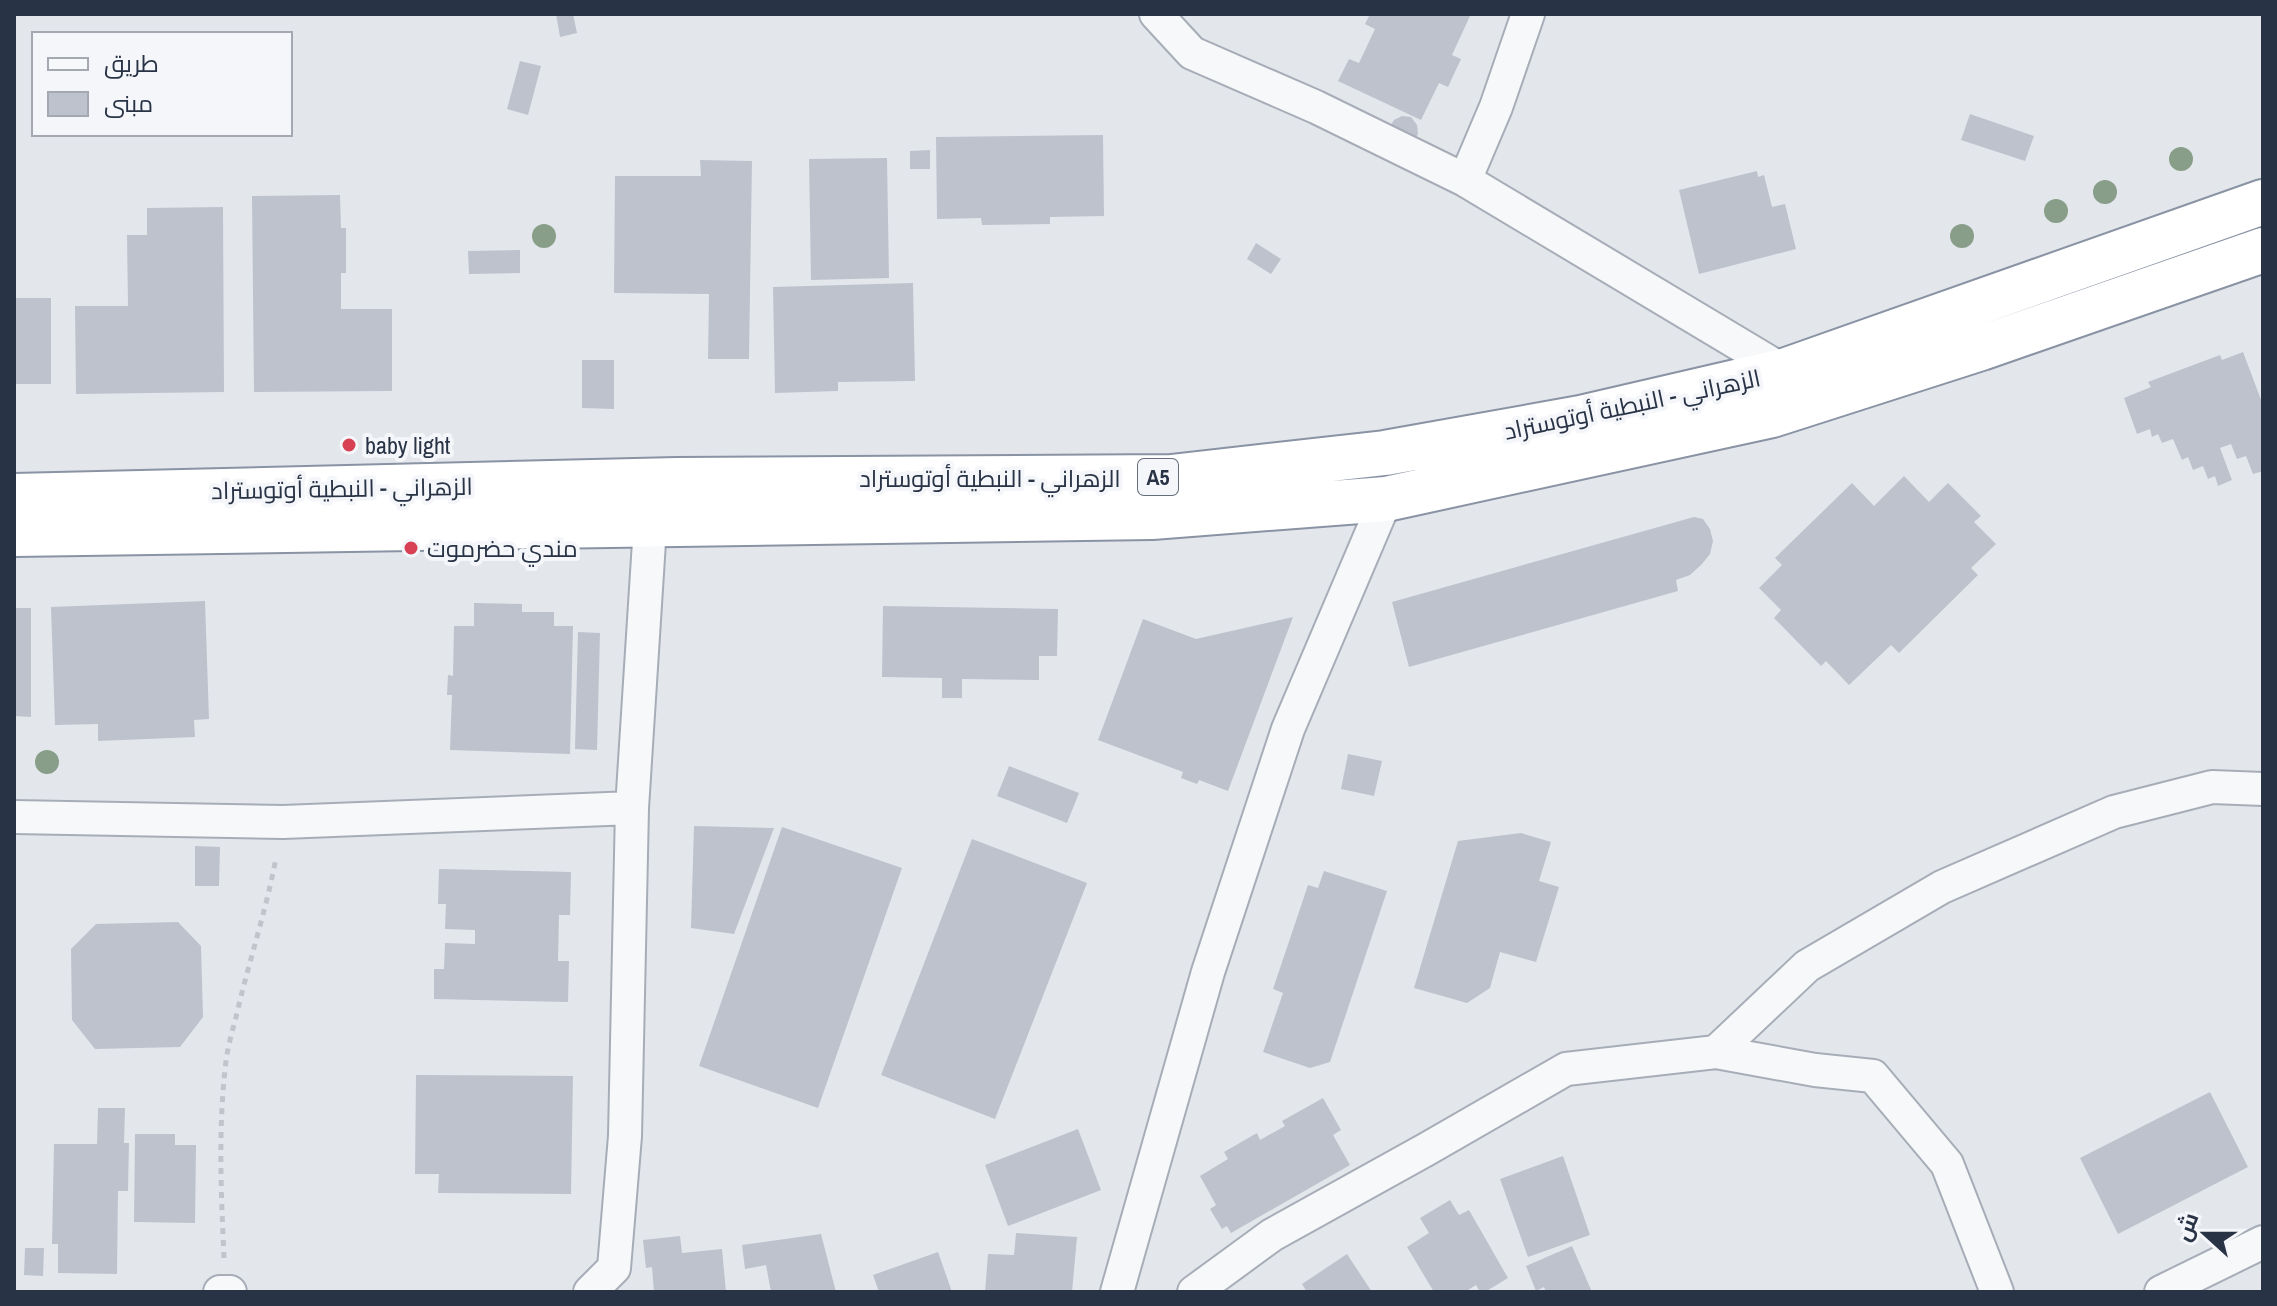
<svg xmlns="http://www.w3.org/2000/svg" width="2277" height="1306" viewBox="0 0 2277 1306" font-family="'Archivo Narrow',Cairo,sans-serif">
<rect width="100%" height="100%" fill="#e3e7ec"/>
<path fill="#bdc2cd" d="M556,14H573L577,33L560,37Z
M1370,14H1466L1470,16L1452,55L1461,59L1448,87L1439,83L1421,120L1338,81L1349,59L1359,63L1375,29L1365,24Z
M520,61L541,66L528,115L507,109Z
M1970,114L2034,136L2025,161L1961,140Z
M1402,116L1411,117L1417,125L1418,134L1414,142L1389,128L1394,120Z
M1103,135L1104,216L1050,217V224L982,225L981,218L937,219L936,137Z
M930,150V169H910V151Z
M887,158L889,278L811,280L809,159Z
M700,160L752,161L749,359H708L709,294L614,293L615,176H701Z
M1757,171L1758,177L1764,175L1772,207L1785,204L1796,249L1699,274L1679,190Z
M340,195L341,228H346V273H341V309H392V391L254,392L252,196Z
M223,207L224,392L76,394L75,306H128L127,235H147V208Z
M1256,243L1281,259L1271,274L1247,259Z
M520,250V273L469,274L468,251Z
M913,283L915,381L838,382V391L775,393L773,287Z
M14,298H51V384H14Z
M2243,352L2263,405V471L2253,474L2246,456L2237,459L2231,444L2220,448L2232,480L2218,486L2215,476L2208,479L2203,466L2193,470L2188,457L2182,460L2173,439L2162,443L2158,434L2152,437L2150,429L2137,434L2124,398L2151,387L2148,382L2220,355L2222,360Z
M582,360H614V409L582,408Z
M1904,476L1929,502L1948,483L1981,516L1974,522L1996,544L1971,568L1978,575L1899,653L1891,645L1849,685L1826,661L1821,666L1774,618L1781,610L1759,588L1782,565L1775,558L1852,483L1874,506Z
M1694,517L1703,519L1710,529L1713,541L1710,554L1702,564L1690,575L1676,580L1678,591L1409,667L1392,602Z
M205,601L209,719L194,720L195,737L98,741V724L55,725L51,607Z
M474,603L522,604V612H554V626H573L570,754L450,750L452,695H447L448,675L453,676L454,626H474Z
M883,606L1058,609L1057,656H1039V680L962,679V698H942V678L882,677Z
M14,608H31V717L14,716Z
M1293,617L1228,791L1199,780L1197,784L1181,778L1183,772L1098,740L1143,619L1196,639Z
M578,632L600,633L597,750L575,749Z
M1348,754L1382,761L1374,796L1341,789Z
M1009,766L1079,793L1067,823L997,796Z
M694,826L774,828L734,934L691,928Z
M782,827L902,868L818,1108L699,1066Z
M1521,833L1551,842L1539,881L1559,887L1536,962L1500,952L1490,988L1467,1003L1414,988L1458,841Z
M972,839L1087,883L995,1119L881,1075Z
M195,846L220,847L219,886H195Z
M439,869L571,872L570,915H559L558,961H569L568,1002L434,999V969H444L445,943L475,944V930L445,929L446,904H438Z
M1324,871L1387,891L1330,1062L1310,1068L1263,1052L1283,993L1273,989L1308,885L1318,888Z
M178,922L201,946L203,1017L180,1047L95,1049L72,1020L71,949L96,924Z
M416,1075L573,1076L571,1194L438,1193L439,1174H415Z
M2210,1092L2248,1167L2118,1234L2080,1158Z
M1323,1098L1341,1130L1333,1135L1350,1165L1231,1233L1227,1226L1222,1229L1210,1209L1216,1205L1200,1176L1228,1159L1224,1152L1257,1133L1260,1140L1285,1126L1282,1121Z
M98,1108H125L124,1143H129L128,1191H118L117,1274L58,1273V1244H52L54,1144H97Z
M1078,1129L1101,1190L1008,1226L985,1165Z
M135,1134H175V1145H196L195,1223L134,1222Z
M1563,1156L1590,1235L1528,1257L1500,1179Z
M1450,1200L1459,1215L1469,1210L1508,1278L1485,1292H1480L1476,1285L1465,1292H1434L1407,1247L1429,1233L1420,1218Z
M1016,1233L1077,1237L1072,1292H985L988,1254L1014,1255Z
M821,1234L836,1292H771L766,1265L745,1269L742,1245Z
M680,1236L682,1253L722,1249L726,1292H654L652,1267L646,1268L643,1240Z
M1572,1246L1592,1292H1546L1544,1287L1536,1291L1526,1266Z
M25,1248H44L43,1276L24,1275Z
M938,1252L952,1292H879L873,1275Z
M1347,1254L1372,1292H1307L1302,1284Z"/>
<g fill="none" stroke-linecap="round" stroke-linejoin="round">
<g stroke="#a7adb7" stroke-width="36">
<path id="street" d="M1156,14L1192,53L1316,107L1465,180L1784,371
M1465,180L1496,107L1528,14
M14,817L283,822L632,808
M1716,1052L1807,966L1942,887L2114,812L2212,787L2263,789
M220,1292H230
M590,1292L614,1268L625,1136L632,808L650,526
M1117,1292L1208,972L1288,729L1386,499
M1194,1292L1272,1235L1427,1149L1566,1069L1716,1052L1815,1070L1873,1076L1947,1164L1997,1292
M2161,1292L2263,1242"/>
</g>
<g stroke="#8993a4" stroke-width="48">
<path id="highway" d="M14,496L677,480L1171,477L1385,453L1581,418L1784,371L2263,202
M14,534L1152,517L1386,499L1772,415L1981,348L2263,250"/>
</g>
<path stroke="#c1c5cb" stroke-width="5" stroke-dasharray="6 6" stroke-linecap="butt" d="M224,1258C221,1192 218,1126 226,1061C228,1045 233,1029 237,1013C249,961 266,911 276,858"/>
<use href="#street" stroke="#f7f8fa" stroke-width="32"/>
<use href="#highway" stroke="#fff" stroke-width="44"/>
</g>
<g fill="#889e88">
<circle cx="2181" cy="159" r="12"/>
<circle cx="2105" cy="192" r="12"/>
<circle cx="2056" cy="211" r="12"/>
<circle cx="544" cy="236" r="12"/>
<circle cx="1962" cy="236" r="12"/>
<circle cx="47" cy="762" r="12"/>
</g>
<g fill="#d84154" stroke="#f4f6f9" stroke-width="3">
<circle cx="349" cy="445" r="8"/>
<circle cx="411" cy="548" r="8"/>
</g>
<g text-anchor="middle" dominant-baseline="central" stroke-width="8" stroke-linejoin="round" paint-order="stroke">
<rect fill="#f4f6f9" stroke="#666e7c" stroke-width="2" x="1138" y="459" width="40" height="36" rx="6"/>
<g font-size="22" font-weight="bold" fill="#293346">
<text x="1158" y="477">A5</text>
</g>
<g font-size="24" fill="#293346" stroke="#f4f6f9">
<text transform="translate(1632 404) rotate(-12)">الزهراني - النبطية أوتوستراد</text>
<text x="990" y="478">الزهراني - النبطية أوتوستراد</text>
<text transform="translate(342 488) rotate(-1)">الزهراني - النبطية أوتوستراد</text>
</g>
<g font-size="24" fill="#293346" stroke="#f4f6f9" text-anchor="start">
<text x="365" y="445">baby light</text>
<text x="427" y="548">مندي حضرموت</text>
</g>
</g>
<rect width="2277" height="1306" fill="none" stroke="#293346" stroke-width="32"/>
<rect x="32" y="32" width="260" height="104" fill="#f4f6f9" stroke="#a3a8b1" stroke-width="2"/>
<rect x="48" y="58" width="40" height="12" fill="#f7f8fa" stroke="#a3a8b1" stroke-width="2"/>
<text x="104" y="72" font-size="24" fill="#293346">طريق</text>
<rect x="48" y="92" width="40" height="24" fill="#bdc2cd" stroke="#a3a8b1" stroke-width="2"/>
<text x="104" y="112" font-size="24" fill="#293346">مبنى</text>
<g transform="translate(2205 1234) rotate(291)" stroke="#f4f6f9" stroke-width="6" paint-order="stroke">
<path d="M0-6L14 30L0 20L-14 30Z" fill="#293346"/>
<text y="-12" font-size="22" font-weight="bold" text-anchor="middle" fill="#293346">ش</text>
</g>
</svg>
